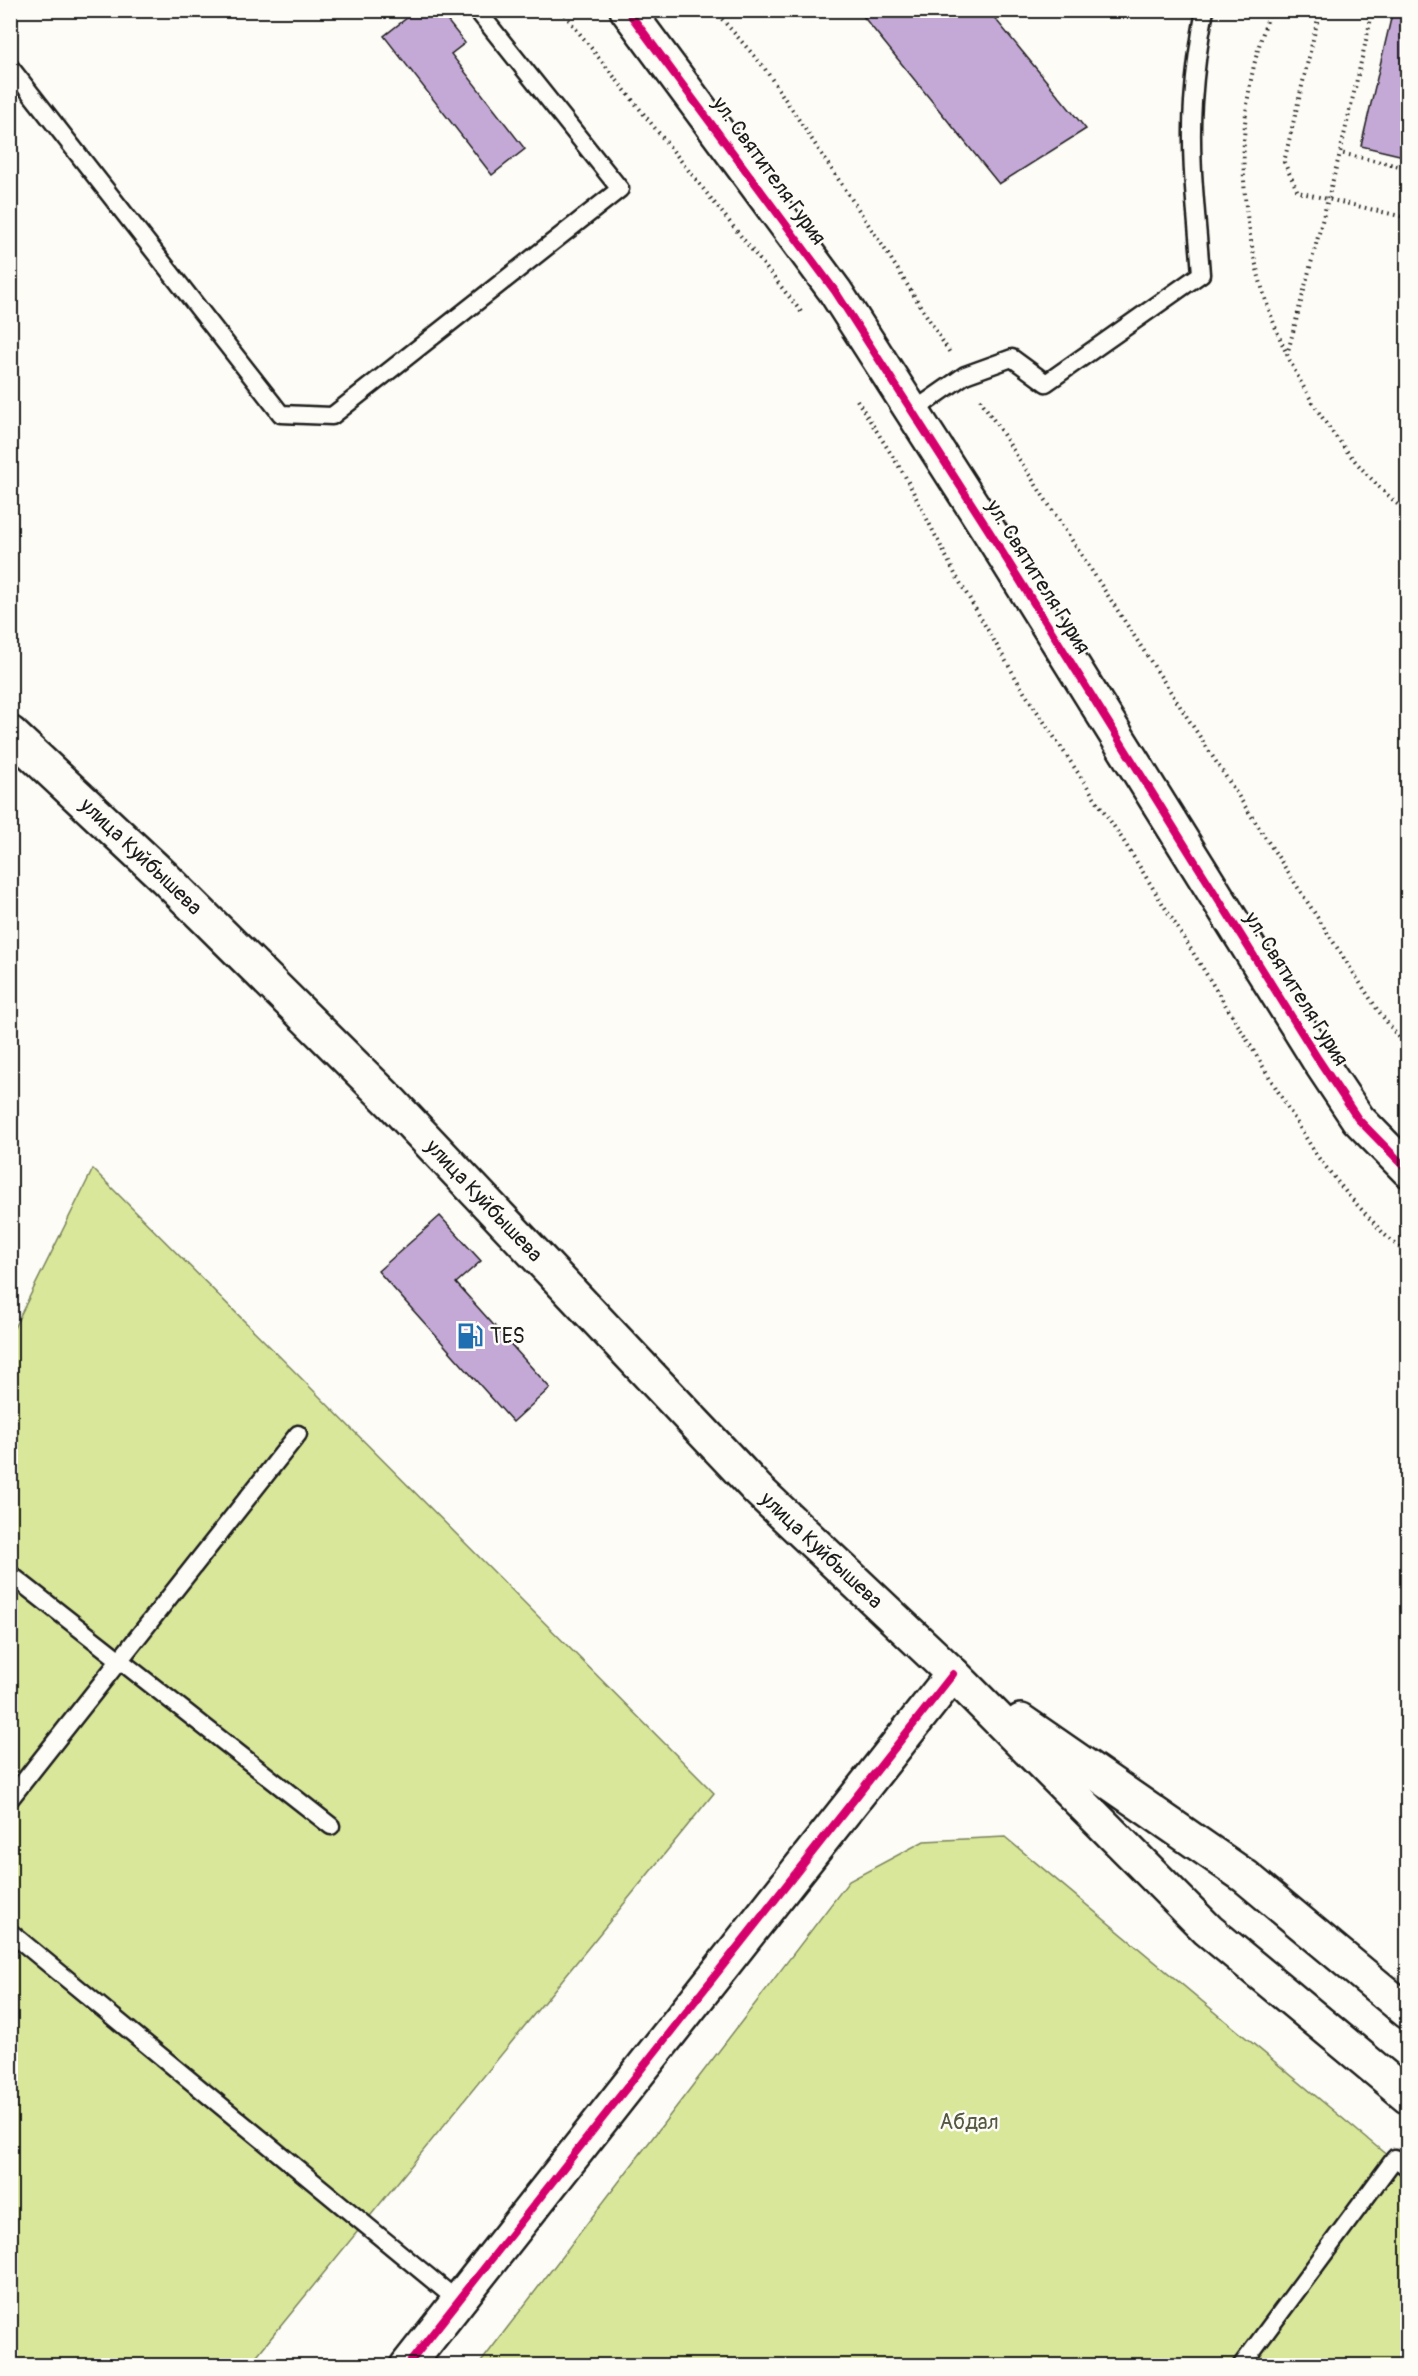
<svg xmlns="http://www.w3.org/2000/svg" width="1418" height="2376" viewBox="0 0 1418 2376" font-family="Pangolin,sans-serif">
<rect width="100%" height="100%" fill="#fdfcf7"/>
<filter id="ink" filterUnits="userSpaceOnUse"><feTurbulence type="fractalNoise" baseFrequency=".0167" numOctaves="2"/><feDisplacementMap in="SourceGraphic" scale="12" xChannelSelector="R" yChannelSelector="G"/><feConvolveMatrix kernelMatrix="1 2 1 2 8 2 1 2 1" color-interpolation-filters="sRGB"/></filter>
<g filter="url(#ink)">
<path fill="#d9e79a" stroke="#7a825b" stroke-width="1.5" d="M93,1169L714,1793L249,2365H11L10,1336Z
M1005,1837L1407,2172V2365L478,2366L849,1881L924,1841Z"/>
<path fill="#c4a9d6" stroke="#1c1c1c" stroke-width="1.5" d="M417,10H439L465,43L451,54L525,149L492,175L384,36Z
M858,10H988L1086,129L999,184Z
M1393,10H1408V157L1361,146Z
M440,1216L481,1261L456,1283L550,1388L513,1422L378,1271Z"/>
<g fill="none" stroke-linecap="round" stroke-linejoin="round">
<g stroke="#1c1c1c" stroke-width="21">
<path id="service" d="M10,67L281,414L332,416L620,189L477,10
M912,412L965,375L1012,358L1046,383L1201,274C1197,217 1189,159 1193,102C1195,71 1199,41 1205,10
M10,1574L331,1826
M10,1799L298,1434
M10,1932L458,2301
M1241,2366L1395,2158L1408,2168"/>
</g>
<g stroke="#1c1c1c" stroke-width="38">
<path id="minor" d="M407,2366L953,1674"/>
</g>
<g stroke="#1c1c1c" stroke-width="38">
<path id="tertiary" d="M627,10L835,291L989,531L1318,1059L1358,1119L1408,1170"/>
</g>
<g stroke="#1c1c1c" stroke-width="38">
<g id="secondary">
<path id="s1" d="M10,733L165,878L393,1104L758,1490L953,1674L1208,1930L1408,2096"/>
<path d="M1021,1721L1246,1877L1408,2012"/>
</g>
</g>
<path stroke="#1c1c1c" stroke-width="4" stroke-dasharray="1.5 4.5" stroke-linecap="butt" d="M561,10L802,313
M714,10L763,66L886,251L950,353
M1271,10C1203,185 1266,396 1408,513
M1320,10L1284,162L1298,192L1408,218
M1373,10L1340,153L1408,168
M1287,355L1340,153
M980,399L1377,1009L1408,1050
M857,400L905,476L955,574L1024,692L1123,840L1238,1025L1317,1156L1349,1196L1385,1235L1408,1255"/>
<use href="#service" stroke="#fdfcf7" stroke-width="16"/>
<use href="#minor" stroke="#fdfcf7" stroke-width="33"/>
<use href="#tertiary" stroke="#fdfcf7" stroke-width="33"/>
<use href="#secondary" stroke="#fdfcf7" stroke-width="33"/>
<g stroke="#fdfcf7" stroke-width="11">
<path id="cycleway" d="M627,10L835,291L989,531L1318,1059L1358,1119L1408,1170
M407,2366L953,1674"/>
</g>
<use href="#cycleway" stroke="#d6006c" stroke-width="8"/>
</g>
</g>
<defs>
<g id="fuel-bare" transform="scale(2.07)"><path d="M-5.5-6h7V0h2V4h1.3V-2.5L3-4.5l.8-.8L6-3V5H2.5V1h-1V6h-7ZM-4.2-4.7v3.2H.2V-4.7Z" fill="#1f6fb2" stroke="#fdfcf7" stroke-width="2.5" paint-order="stroke"/></g>
</defs>
<g fill-rule="evenodd">
<use href="#fuel-bare" x="470" y="1336"/>
</g>
<g text-anchor="middle" dominant-baseline="central" stroke-width="5" stroke-linejoin="round" paint-order="stroke">
<g font-size="21" fill="#1c1c1c" stroke="#fdfcf7">
<text transform="translate(769 171) rotate(54)">ул. Святителя Гурия</text>
<text transform="translate(1038 577) rotate(58)">ул. Святителя Гурия</text>
<text stroke="none"><textPath href="#s1" startOffset="180">улица Куйбышева</textPath></text>
<text transform="translate(1296 989) rotate(58)">ул. Святителя Гурия</text>
<text stroke="none"><textPath href="#s1" startOffset="666">улица Куйбышева</textPath></text>
<text stroke="none"><textPath href="#s1" startOffset="1152">улица Куйбышева</textPath></text>
</g>
<g font-size="21" fill="#1c1c1c" stroke="#fdfcf7" text-anchor="start">
<text x="490" y="1336">TES</text>
</g>
<g font-size="21" fill="#555942" stroke="#fdfcf7">
<text x="969" y="2122">Абдал</text>
</g>
</g>
<rect width="1418" height="2376" fill="none" stroke="#fdfcf7" stroke-width="36"/>
<rect x="18" y="18" width="1382" height="2340" fill="none" stroke="#1c1c1c" stroke-width="2" filter="url(#ink)"/>
</svg>
